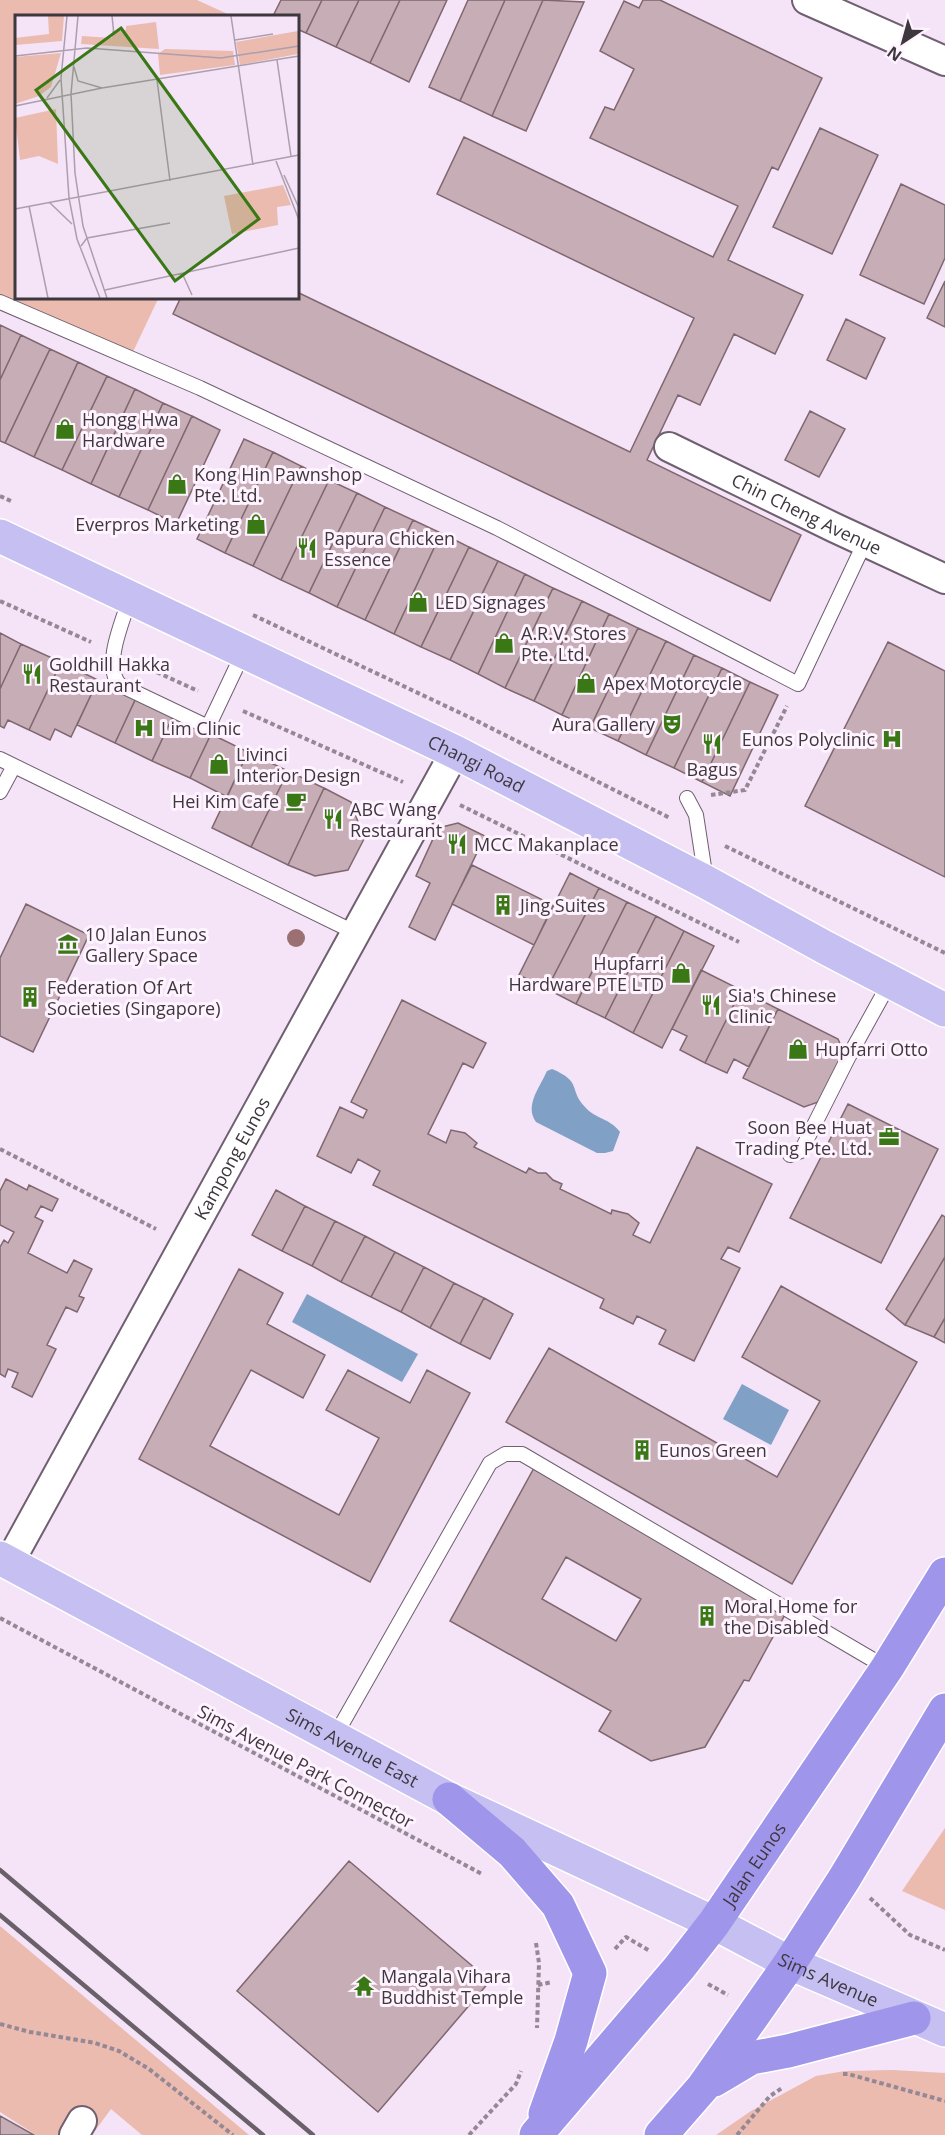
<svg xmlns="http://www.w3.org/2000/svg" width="945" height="2135" viewBox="0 0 945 2135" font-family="'Open Sans',sans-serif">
<rect width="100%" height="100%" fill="#f5e3f7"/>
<path fill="#ebbbb0" d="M0,0H197L232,16H16V297H159L131,356L0,295Z
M945,1828V1910L902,1891Z
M0,1926L249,2135H142L111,2109L92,2135H36L0,2112Z
M893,2070L945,2073V2135H716L751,2111L816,2076L845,2071Z"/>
<path fill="#80a0c6" d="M552,1069C583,1082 568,1089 585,1107C595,1119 610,1118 620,1132L613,1151L605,1153H597L536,1122C524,1106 540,1087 547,1071Z
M307,1294L418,1354L402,1382L292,1322Z
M742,1384L789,1410L771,1445L723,1419Z"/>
<path fill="#c7adb5" stroke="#7f676f" stroke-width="1.5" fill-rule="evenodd" d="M281,0H322L306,33L297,29V16H273Z
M322,0H359L336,47L306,33Z
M359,0H400L370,63L336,47Z
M400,0H447L409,82L370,63Z
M468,0H505L460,101L429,87Z
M505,0H543L492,116L460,101Z
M543,0L584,2L526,131L492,116Z
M643,0H660L822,78L778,170L772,167L728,260L803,295L775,354L734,334L700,405L678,395L647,460L801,535L770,601L173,314L181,297H297V292L630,452L694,318L437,194L464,137L713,257L738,206L590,138L605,107L614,110L634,69L600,51L624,1L639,8Z
M820,128L878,155L832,254L773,227Z
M901,184L945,205V258L924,304L860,275Z
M945,281V327L927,318Z
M846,319L885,338L866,379L827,360Z
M0,325L21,335L0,380Z
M21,335L50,349L5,443L0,441V380Z
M50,349L78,362L34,457L5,443Z
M78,362L107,376L62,470L34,457Z
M107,376L135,389L91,484L62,470Z
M135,389L163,403L119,497L91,484Z
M163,403L192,416L148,510L119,497Z
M810,411L845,429L819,477L785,460Z
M192,416L220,430L176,524L148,510Z
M244,439L273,452L225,553L197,539Z
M273,452L301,466L253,566L225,553Z
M301,466L329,480L281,580L253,566Z
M329,480L357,493L309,593L281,580Z
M357,493L385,507L337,607L309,593Z
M385,507L413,520L365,620L337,607Z
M413,520L441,533L394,634L365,620Z
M441,533L469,547L421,647L394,634Z
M469,547L498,561L450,660L421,647Z
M498,561L525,574L478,674L450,660Z
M525,574L553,588L505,688L478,674Z
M553,588L582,601L534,701L505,688Z
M582,601L609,614L562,715L534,701Z
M609,614L638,628L590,728L562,715Z
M638,628L666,641L618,741L590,728Z
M0,633L21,644L0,689Z
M666,641L694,655L646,755L618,741Z
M888,642L945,671V877L805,806Z
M21,644L61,662L29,730L8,720L4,728L0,726V689Z
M694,655L722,668L674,768L646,755Z
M61,662L98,680L71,737L55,729L50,740L29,730Z
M722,668L750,682L702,782L674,768Z
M98,680L136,698L115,743L77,725Z
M750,682L778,695L730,796L702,782Z
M136,698L173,716L152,761L115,743Z
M173,716L211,734L190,778L152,761Z
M211,734L248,752L227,797L190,778Z
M248,752L288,771L251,847L212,828Z
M288,771L324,788L288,865L251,847Z
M324,788L351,802L364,839L348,870L315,876L288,865Z
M458,823L485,836L435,940L409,927L430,883L416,876L438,828Z
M472,865L553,905L534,945L452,904Z
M570,873L599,888L547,989L519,975Z
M599,888L627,902L576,1004L547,989Z
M627,902L656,916L605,1018L576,1004Z
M26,904L89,935L33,1052L0,1036V958Z
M656,916L684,931L633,1033L605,1018Z
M684,931L714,946L662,1048L633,1033Z
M701,970L741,990L705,1063L680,1050L687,1036L672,1029Z
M741,990L778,1009L749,1067L734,1059L727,1073L705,1063Z
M402,1000L486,1043L473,1068L463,1063L428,1134L446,1143L451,1130L465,1133L477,1143L474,1147L526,1173L529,1168L538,1173H546L553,1180L562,1184L560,1189L611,1214L612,1210L628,1214L639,1223L633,1235L650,1243L697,1147L772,1184L739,1252L728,1247L721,1259L740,1268L694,1361L659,1344L666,1330L637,1316L633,1324L600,1308L604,1299L373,1185L380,1171L358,1159L351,1173L317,1156L340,1107L363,1118L367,1110L351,1102Z
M778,1009L838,1039L845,1055L824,1100L804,1107L743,1078Z
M848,1104L938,1149L881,1263L790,1218Z
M6,1179L27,1190L29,1185L58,1199L52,1211L41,1206L35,1217L43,1221L28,1253L67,1273L74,1260L92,1269L79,1296L84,1298L77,1312L66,1307L47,1345L56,1349L32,1397L12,1387L18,1373L8,1369L5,1377L0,1374V1247L4,1240L8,1243L14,1232L0,1225V1191Z
M276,1190L305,1206L282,1251L252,1235Z
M305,1206L335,1221L312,1266L282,1251Z
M942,1215L945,1217V1257L905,1325L886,1309Z
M335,1221L365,1236L341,1282L312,1266Z
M365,1236L395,1252L371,1297L341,1282Z
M395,1252L424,1267L401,1312L371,1297Z
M945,1257V1318L934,1337L905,1325Z
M424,1267L454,1283L430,1328L401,1312Z
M239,1269L283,1293L267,1324L325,1355L303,1398L251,1370L210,1446L339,1515L379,1438L326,1410L348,1370L410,1403L427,1370L470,1393L370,1582L139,1459Z
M454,1283L484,1298L460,1344L430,1328Z
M781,1286L917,1362L792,1584L506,1422L549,1348L777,1477L820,1401L742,1357Z
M484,1298L513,1314L490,1359L460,1344Z
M945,1318V1343L934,1337Z
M534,1468L787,1611L749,1681L744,1680L705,1747L651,1761L599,1731L611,1711L450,1621ZM566,1557L641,1599L616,1641L542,1599Z
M349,1861L490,1981L378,2112L237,1991Z
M0,2116L34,2135H0Z"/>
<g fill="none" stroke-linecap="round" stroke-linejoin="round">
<g stroke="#6f5f70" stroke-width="16">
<path id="lane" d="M0,302L200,388L497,528L798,684L865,542
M130,598C123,620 102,667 120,685L204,725H209L244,651
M0,759L354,932
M0,792L14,766
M687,798L696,815L706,880
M790,1155L801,1151L849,1056L890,982
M335,1736L490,1463L505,1454H522L887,1668"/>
</g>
<g stroke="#6f5f70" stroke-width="32">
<g id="street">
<path d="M807,0L945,61"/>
<path id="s1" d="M669,447L835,528L945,579"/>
<path id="s2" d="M9,1563L455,752"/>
<path d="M74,2135L82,2121"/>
</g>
</g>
<g stroke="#fff" stroke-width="36">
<g id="primary">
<path id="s3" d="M0,536L455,752L706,882L826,948L945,1010"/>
<path id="s4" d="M0,1558L449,1799L714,1923L790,1963L945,2030"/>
</g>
</g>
<g stroke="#fff" stroke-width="36">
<g id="highway">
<path d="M449,1799L512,1852L558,1905L590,1973L571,2041L545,2114"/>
<path d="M714,2080L751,2058L788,2051L914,2018"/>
<path id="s5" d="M536,2135L679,1968L714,1923L887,1668L945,1574"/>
<path d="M661,2135L703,2087L790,1963L844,1879L945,1710"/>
</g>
</g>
<path stroke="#948895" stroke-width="4" stroke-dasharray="4.5 3" stroke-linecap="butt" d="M0,496L13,502
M0,601L91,642
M253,615L471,718L670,818
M150,669L198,691
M243,711L403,782
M711,795L745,790L787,706
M460,805L739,942
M725,846L945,953
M0,1149L156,1229
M0,1618L482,1874
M870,1898L910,1935L945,1950
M536,1943L539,1963L537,2028
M615,1949L626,1937L650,1951
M708,1984L728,1995
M538,1985L552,1982
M0,2024L30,2032L95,2043L119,2051L149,2069L233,2135
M843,2074H848L945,2101
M469,2135L516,2084L521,2071
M737,2135L770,2096L782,2088"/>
<use href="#lane" stroke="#fff" stroke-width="14"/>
<use href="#street" stroke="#fff" stroke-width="28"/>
<use href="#primary" stroke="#c5bff2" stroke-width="33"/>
<use href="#highway" stroke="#9f95ea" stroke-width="33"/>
<path stroke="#6a606a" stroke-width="4.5" d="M0,1870L313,2135
M0,1915L263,2135"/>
</g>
<circle fill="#9b7073" cx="296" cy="938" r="9"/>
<defs>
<g id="shop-bare" transform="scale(1.62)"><path d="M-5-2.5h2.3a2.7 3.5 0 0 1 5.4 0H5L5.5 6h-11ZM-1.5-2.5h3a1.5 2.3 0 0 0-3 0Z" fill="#397814" stroke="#fef3ff" stroke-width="2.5" paint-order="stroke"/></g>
<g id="restaurant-bare" transform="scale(1.62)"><path d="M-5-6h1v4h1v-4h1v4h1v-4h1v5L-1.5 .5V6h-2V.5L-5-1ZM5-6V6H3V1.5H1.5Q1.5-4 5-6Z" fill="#397814" stroke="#fef3ff" stroke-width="2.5" paint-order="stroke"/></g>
<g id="theatre-bare" transform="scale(1.62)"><path d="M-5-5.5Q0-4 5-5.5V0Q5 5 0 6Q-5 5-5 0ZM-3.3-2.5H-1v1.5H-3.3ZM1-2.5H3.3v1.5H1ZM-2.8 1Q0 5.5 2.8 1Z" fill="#397814" stroke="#fef3ff" stroke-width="2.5" paint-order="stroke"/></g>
<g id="hospital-bare" transform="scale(1.62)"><path d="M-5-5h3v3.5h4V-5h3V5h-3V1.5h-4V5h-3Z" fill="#397814" stroke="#fef3ff" stroke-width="2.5" paint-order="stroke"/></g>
<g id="cafe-bare" transform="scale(1.62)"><path d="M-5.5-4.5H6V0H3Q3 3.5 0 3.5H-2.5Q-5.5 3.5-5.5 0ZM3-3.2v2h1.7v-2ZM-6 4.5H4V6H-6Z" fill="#397814" stroke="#fef3ff" stroke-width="2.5" paint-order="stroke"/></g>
<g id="building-bare" transform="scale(1.62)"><path d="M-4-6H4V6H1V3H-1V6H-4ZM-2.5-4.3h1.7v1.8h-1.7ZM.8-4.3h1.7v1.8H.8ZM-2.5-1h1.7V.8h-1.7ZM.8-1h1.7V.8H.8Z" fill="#397814" stroke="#fef3ff" stroke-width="2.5" paint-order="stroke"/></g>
<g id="museum-bare" transform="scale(1.62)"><path d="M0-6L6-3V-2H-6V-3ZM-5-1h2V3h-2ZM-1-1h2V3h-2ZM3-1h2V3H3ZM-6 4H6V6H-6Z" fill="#397814" stroke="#fef3ff" stroke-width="2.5" paint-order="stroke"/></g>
<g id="office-bare" transform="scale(1.62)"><path d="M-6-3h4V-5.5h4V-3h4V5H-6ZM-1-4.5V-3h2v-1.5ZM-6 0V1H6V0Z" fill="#397814" stroke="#fef3ff" stroke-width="2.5" paint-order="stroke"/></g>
<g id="temple-bare" transform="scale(1.62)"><path d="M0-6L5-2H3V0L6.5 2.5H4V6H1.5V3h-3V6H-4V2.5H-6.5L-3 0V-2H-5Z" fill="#397814" stroke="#fef3ff" stroke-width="2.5" paint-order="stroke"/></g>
</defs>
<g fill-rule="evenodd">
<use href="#shop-bare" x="65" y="429"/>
<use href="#shop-bare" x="177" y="484"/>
<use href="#shop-bare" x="256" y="524"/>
<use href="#restaurant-bare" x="307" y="548"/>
<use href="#shop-bare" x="418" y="602"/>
<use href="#shop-bare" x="504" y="643"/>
<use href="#restaurant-bare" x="32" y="674"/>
<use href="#shop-bare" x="586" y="683"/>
<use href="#theatre-bare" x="672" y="724"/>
<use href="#hospital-bare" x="144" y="728"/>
<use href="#hospital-bare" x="892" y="739"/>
<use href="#restaurant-bare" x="712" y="744"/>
<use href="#shop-bare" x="219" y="764"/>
<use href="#cafe-bare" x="296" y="801"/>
<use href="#restaurant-bare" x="333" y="819"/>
<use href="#restaurant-bare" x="457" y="844"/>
<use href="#building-bare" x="503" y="905"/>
<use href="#museum-bare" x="68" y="944"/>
<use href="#shop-bare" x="681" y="973"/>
<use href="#building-bare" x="30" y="997"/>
<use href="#restaurant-bare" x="711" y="1005"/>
<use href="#shop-bare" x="798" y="1049"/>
<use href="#office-bare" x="889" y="1137"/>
<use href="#building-bare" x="642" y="1450"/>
<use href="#building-bare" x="707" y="1616"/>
<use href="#temple-bare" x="364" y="1986"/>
</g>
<g text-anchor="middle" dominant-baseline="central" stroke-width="6" stroke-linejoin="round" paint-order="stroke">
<g font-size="18" fill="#3e373e" stroke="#fef3ff" text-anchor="start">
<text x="82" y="419">Hongg Hwa<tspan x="82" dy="21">Hardware</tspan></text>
<text x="194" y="474">Kong Hin Pawnshop<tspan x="194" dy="21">Pte. Ltd.</tspan></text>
<text x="239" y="524" text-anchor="end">Everpros Marketing</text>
<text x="324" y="538">Papura Chicken<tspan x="324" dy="21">Essence</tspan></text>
<text x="435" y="602">LED Signages</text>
<text x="521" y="633">A.R.V. Stores<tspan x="521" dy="21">Pte. Ltd.</tspan></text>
<text x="49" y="664">Goldhill Hakka<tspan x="49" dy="21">Restaurant</tspan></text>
<text x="603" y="683">Apex Motorcycle</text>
<text x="655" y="724" text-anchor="end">Aura Gallery</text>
<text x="161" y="728">Lim Clinic</text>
<text x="875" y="739" text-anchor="end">Eunos Polyclinic</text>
<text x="236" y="754">Livinci<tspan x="236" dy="21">Interior Design</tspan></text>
<text x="712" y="769" text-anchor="middle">Bagus</text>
<text x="279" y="801" text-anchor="end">Hei Kim Cafe</text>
<text x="350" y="809">ABC Wang<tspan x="350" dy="21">Restaurant</tspan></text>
<text x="474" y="844">MCC Makanplace</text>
<text x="520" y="905">Jing Suites</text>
<text x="85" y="934">10 Jalan Eunos<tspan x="85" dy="21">Gallery Space</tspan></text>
<text x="664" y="963" text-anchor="end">Hupfarri<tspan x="664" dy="21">Hardware PTE LTD</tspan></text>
<text x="47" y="987">Federation Of Art<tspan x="47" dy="21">Societies (Singapore)</tspan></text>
<text x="728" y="995">Sia's Chinese<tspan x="728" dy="21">Clinic</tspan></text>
<text x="815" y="1049">Hupfarri Otto</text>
<text x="872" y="1127" text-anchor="end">Soon Bee Huat<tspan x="872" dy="21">Trading Pte. Ltd.</tspan></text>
<text x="659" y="1450">Eunos Green</text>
<text x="724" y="1606">Moral Home for<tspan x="724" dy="21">the Disabled</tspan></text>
<text x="381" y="1976">Mangala Vihara<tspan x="381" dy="21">Buddhist Temple</tspan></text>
</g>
<g font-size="18" fill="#3e373e" stroke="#fef3ff">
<text stroke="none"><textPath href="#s1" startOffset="153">Chin Cheng Avenue</textPath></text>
<text stroke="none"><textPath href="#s3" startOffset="528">Changi Road</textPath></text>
<text stroke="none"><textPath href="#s2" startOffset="462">Kampong Eunos</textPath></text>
<text stroke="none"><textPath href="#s4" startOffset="400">Sims Avenue East</textPath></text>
<text transform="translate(306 1766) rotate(28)">Sims Avenue Park Connector</text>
<text stroke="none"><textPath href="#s5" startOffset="348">Jalan Eunos</textPath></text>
<text stroke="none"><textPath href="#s4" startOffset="930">Sims Avenue</textPath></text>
</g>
</g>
<g transform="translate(15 15)">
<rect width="284" height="284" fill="#f5e3f7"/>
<path d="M33,1H49L47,26L0,30V23L34,19ZM141,7L144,34L66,29L67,21L97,23V16L111,15V11ZM283,16V39L225,50L221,27ZM150,34L218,36L220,50L145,60L143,39ZM46,38L36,72L24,81L0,89V42ZM41,94L43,149L24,141L5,145L0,103ZM268,170L276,190L262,192L263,210L217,219L209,181Z" fill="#ebbbb0"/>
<path fill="none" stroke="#ac9ead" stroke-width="1.5" d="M52,1L46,63L54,183L62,224L85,283M63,1L56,79L60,158L68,211L92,283M97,1L99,20M216,1L238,150M220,25L258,19M0,41L72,33L206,43L284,31M262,45L276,141M59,52L63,66L87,73M142,65L155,166M32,83L45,65M0,91L87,73L284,41M261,146L284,205M269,160L284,193M34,187L57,209M14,191L33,283M0,194L284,140M66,231L72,223L155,208M167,258L177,280M90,275L284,233"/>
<path fill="#397814" fill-opacity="0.15" stroke="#397814" stroke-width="3" d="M106,13L244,204L160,266L21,75Z"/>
<rect width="284" height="284" fill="none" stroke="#3e373e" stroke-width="3"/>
</g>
<g transform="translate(903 42) rotate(216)" stroke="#fef3ff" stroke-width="4.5" paint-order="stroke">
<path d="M0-4.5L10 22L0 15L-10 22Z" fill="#3e373e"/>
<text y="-9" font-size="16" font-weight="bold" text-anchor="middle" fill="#3e373e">N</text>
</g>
</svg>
